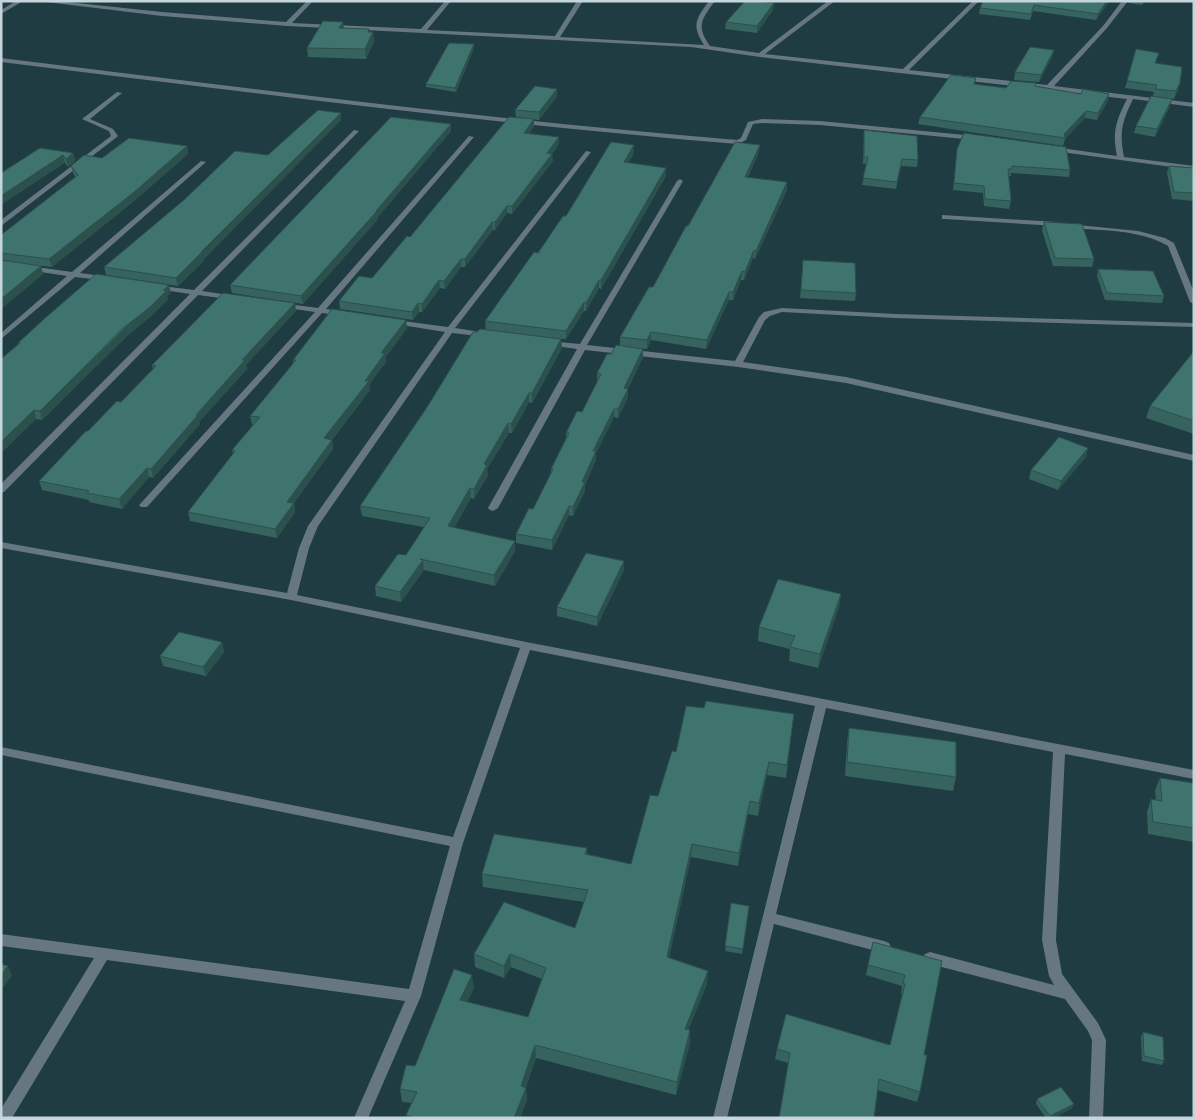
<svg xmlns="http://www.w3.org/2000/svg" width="1195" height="1119" viewBox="0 0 1195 1119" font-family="'PT Sans',sans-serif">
<rect width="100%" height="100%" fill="#1e3c42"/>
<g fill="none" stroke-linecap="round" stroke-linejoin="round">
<path fill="#667782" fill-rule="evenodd" d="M16,1H23L1,14V10Z
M38,1H58L162,12L286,22L307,1H313L292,23L421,29L445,1H451L427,30L555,36L577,1H583L560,37L704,45C691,25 696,19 709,1H715C701,20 696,26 710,46L759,53L828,1H835L765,54L903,69L973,1H979L909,70L1047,85L1103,26L1122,1H1128L1107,28L1054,86L1194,103V107L1133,99C1122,122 1119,132 1124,157L1194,166V170L1054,151L1051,149L1054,147L1117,156C1112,131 1116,121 1127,99L760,57L691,47L287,26L162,16Z
M1,58C246,88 491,120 737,140L741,138L748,122L762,119L820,121L975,136L978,138L975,140L820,125L762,123L753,124L746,140L738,144C492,124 247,92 1,62Z
M117,92L122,93L90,119L113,129L118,136L117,137L1,226V220L111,136L109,131L82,119Z
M354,130L359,131L202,291L235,296V300L198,295L4,492L1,493V484L190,294L157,289L153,287L154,285L194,290Z
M469,136L474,137L326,309L346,312V316L322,313L147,507H141L139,505L141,503L315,312L280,307V303L318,308Z
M586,151L591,152L455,328L487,333V337L452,333L318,526L309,548L297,595L526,642L1194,770V779L1065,754L1056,940L1062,974L1098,1023L1106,1040L1103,1118H1089L1092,1040L1088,1031L1065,999L930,964L925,962L923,958L925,954L930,952L1054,985L1049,976L1042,940L1053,752L826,708L776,914L884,941L889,943L891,947L889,951L884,953L774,924L727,1118H713L815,706L530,650L463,843L421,996L368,1118H354L405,1001L107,960L12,1118H1V1109L94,958L1,946V934L409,989L450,846L1,755V747L453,837L520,648L291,600L1,548V542L287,593L299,548L308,526L445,332L395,324L391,322L395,320L448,327Z
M201,161L206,162L80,273L109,277V281L75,277L1,339V333L67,276L1,266V262L72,272Z
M680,179L683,181L587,345L735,361L759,317L764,312L782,308L895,314L1194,323V327L895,318L782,312L770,316L765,320L743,362L846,377L1194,455V461L846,383L738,367L585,350L498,508L493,511L490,510L488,508L577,349L548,345L544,343L548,341L580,344L677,181Z
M942,215L1057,222L1061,224L1057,226L945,219H942Z
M1068,224L1138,231L1165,238L1174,243L1194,292V304L1190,302L1168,246C1140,229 1102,231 1071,228L1067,226Z"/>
</g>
<path fill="#36635e" d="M983,1L1109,2L1096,20L1033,11L1030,20L979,14L980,8Z
M1128,1H1145L1142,5L1129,3Z
M774,3L773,10L757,33L725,29L726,22Z
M343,22L344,28L373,32L374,42L366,59L308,57L307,48Z
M474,48L456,92L426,87V84Z
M1054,50L1052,57L1039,82L1014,80L1015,72Z
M1157,60L1156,63L1180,83L1178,90L1174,99L1153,96L1154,92L1125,88L1127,81Z
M975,84L1006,88L1036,87L1081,94H1109L1108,101L1097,120L1085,118L1065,139L1063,146L918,124L920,117Z
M557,96L539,120L516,117L515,110Z
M1170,106L1155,137L1134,133L1136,126Z
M341,113V120L204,259V261L178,286L106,275L104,267L268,155Z
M451,124V131L378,217V219L303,304L232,293L230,285Z
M534,127L529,133L559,144L552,154L553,161L512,214L507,213L495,230H493L465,267H461L445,289L440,288L422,312H419L413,320L340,309L339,301L372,278L410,237Z
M864,130L918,160L917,167L901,166L896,189L862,185L867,164H863Z
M187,146L188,154L134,201L52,267L33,265L41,266L43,274L1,309V235L75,177L73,173L71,166L102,158Z
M957,149L1070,170L1069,177L1011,173V176H1009L1011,201L1009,209L984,206L983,193L953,190Z
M759,152L748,177L787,190L755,259L753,258L744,280H741L733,300H729L706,349L651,340L647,349L637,348L643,357L628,389V397L618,418L614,417L596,453V460L585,485V491L573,516L569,515L552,550L516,543V534L533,509L551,474V469L566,439V433L582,412L597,382V373L611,354L620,346V337L653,287L688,226Z
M73,153L75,161L68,167L65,163L1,173Z
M634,153L628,163L666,168V176L601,289L599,288L586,311H584L566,339H561L562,348L532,403L529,402L512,433H509L487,469L488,475L474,499L471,498L454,528L515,551L495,586L424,570L401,602L376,596L375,586L406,555L424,527L362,516L360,506L477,332L486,330L485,321L566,216Z
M1169,166L1194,168V201L1172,199L1167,173Z
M1044,222L1094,259L1092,267L1053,266L1042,230Z
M803,260L856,293L855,301L800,298Z
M1098,269L1164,296L1162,303L1105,300L1097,276Z
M171,293L167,296L168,299L151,316L125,338L42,420L36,419L1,453V359L18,344V343Z
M295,303L296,311L246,365L247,369L199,422L200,424L153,478L149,477L122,509L89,502V500L42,490L39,481L88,431L121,402L153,369L152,365Z
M406,320L407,328L386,357V362L369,385L370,390L332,440L333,449L294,503L295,512L277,538L190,521L188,512L233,454L232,450L253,425L252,424L250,416L293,363V360Z
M1194,351V434L1146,418L1150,406Z
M1088,448L1086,457L1058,490L1029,479L1031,470Z
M624,570L597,626L557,616V607Z
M841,594L839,607L818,668L789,661L790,649L758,641L759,627Z
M222,642L224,652L206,676L163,666L160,656Z
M704,708L794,714L786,778L767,775L758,816L748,814L738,866L691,857L669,958L707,984L688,1030L690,1043L676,1095L536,1058L526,1087L527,1100L520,1118H407L406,1115L412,1103L402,1102L400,1089L415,1066L474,988L467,1002L528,1017L542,979L511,967L504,978L475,967L474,954L575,928L584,902L483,887L482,874L587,848V854L631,864L676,752Z
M849,728L956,777L953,791L845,776L847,742Z
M1160,778L1194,783V842L1148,834L1147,812L1151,799L1156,800L1155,790Z
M731,903L749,906L742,954L725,951Z
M942,961L924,1055L920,1092L917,1102L775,1059L777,1049L890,1045L902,994H901L902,986L866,975L868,965Z
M1143,1032L1164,1061L1162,1065L1142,1061L1141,1037Z
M1037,1099L1072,1108L1054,1118H1046L1036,1104Z"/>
<path fill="#2c504c" d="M1107,1H1114L1109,2L1096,20L1098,14Z
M774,3L773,10L757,33V26Z
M343,22L344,32L339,28Z
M369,29L370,38L373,32L374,42L366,59L365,49L368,32Z
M474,44V48L456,92L455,88Z
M1054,50L1052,57L1039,82L1041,75Z
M1180,83L1178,90L1174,99L1176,91Z
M557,89V96L539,120V112Z
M1109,94L1108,101L1097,120L1098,113Z
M1172,99L1170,106L1155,137L1157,129Z
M1086,111L1085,118L1065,139L1064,134Z
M341,113V120L204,259V261L178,286L176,278L201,252Z
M534,119V127L524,140V133Z
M451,124V131L378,217V219L303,304L301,296L376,211Z
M559,137V144L547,160V153Z
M634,145V153L624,170V162Z
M760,145L759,152L744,184L745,177Z
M187,146L188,154L134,201L52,267L49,259Z
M73,153L75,161L68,167L66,159Z
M552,154L553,161L512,214V206Z
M63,155L65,163L1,205V196Z
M666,168V176L601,289V280Z
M787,182V190L755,259L756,251Z
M507,206V213L495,230V222Z
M492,222L493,230L465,267V259Z
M754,250L753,258L744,280L745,272Z
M461,259V267L445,289L444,281Z
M41,266L43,274L1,309V299Z
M742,271L741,280L733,300V292Z
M439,280L440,288L422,312V304Z
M599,280V288L586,311V303Z
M169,285L171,293L167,296L168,299L151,316L125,338L42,420L40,411Z
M729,292V300L706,349L707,340Z
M584,302V311L566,339V331Z
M295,303L296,311L246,365L247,369L199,422L200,424L153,478L151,469L242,360Z
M418,303L419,312L413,320L412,312Z
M406,320L407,328L386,357V362L369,385L370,390L326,447L324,438L381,353Z
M651,332V340L647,349V340Z
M561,339L562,348L532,403V393Z
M643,349V357L624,397V388Z
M628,389V397L618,418V409Z
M529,393V402L512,433L511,424Z
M614,409V417L596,453V460L585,485V491L573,516V507L593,451Z
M34,410L36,419L1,453V442Z
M508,423L509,433L487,469L488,475L474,499V489L484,464Z
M332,440L333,449L294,503L295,512L277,538L275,529L287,502Z
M1088,448L1086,457L1058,490L1061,481Z
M147,468L149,477L122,509L119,499Z
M470,488L471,498L449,536L448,526Z
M569,506V515L552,550V540Z
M515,541V551L495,586L494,575Z
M423,560L424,570L401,602L400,592Z
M624,561V570L597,626V617Z
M841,594L839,607L818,668L820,654Z
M222,642L224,652L206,676L203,667Z
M769,762L767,775L758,816L759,803Z
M750,801L748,814L738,866L739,853Z
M692,844L691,857L666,970L667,957Z
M510,954L511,967L504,978V966Z
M8,966L12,976L1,990V975Z
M708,971L707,984L684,1041L685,1029Z
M472,975L474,988L461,1013L460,1000Z
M690,1030V1043L676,1095L677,1082Z
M535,1045L536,1058L523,1097L526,1088L527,1100L520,1118H514L521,1086Z
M1074,1104L1072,1108L1054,1118H1050V1116Z"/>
<path fill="#3f736d" stroke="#2c504c" d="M745,1H759L774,3L757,26L726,22Z
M983,1H1107L1098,14L1034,5L1031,14L980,8Z
M323,21L343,22L339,28L369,29L368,32H373L365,49L307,48Z
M449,43L474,44L455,88L426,84Z
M1030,47L1054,50L1041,75L1015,72Z
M1136,49L1159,53L1155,63L1182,67L1180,83L1176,91L1155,89L1157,85L1127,81Z
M951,75L976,78L974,84L1006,88L1011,81L1036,83L1035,86L1081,94L1083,89L1109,94L1098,113L1086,111L1064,134L1065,138L920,117Z
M535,86L557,89L539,112L515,110Z
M1151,96L1172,99L1157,129L1136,126Z
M318,110L341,113L201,252H202L176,278L104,267L185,199L235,151L268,155Z
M391,117L451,124L376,211H377L301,296L230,285Z
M509,117L534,119L524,133L559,137L547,153L552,154L512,206H507L495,222H492L465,259H461L444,281L439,280L422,304L418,303L412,312L339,301L359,276L372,278L407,236L410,237Z
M864,130L917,136L918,160L902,159L897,182L863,178L868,157H864Z
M964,133L1066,147L1070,170L1012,166V169H1008L1011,201L985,199L984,186L954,183L957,149Z
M129,138L187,146L133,193L49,259L1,253V235L78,175L71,166L84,155L102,158Z
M611,142L634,145L624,162L666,168L601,280H599L586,303L584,302L566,331L485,321L534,252L538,253L563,216H566Z
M735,142L760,145L745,177L787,182L756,251L754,250L745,272L742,271L733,292H729L707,340L651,332L647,340L620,337L649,287H653L686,226H688Z
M40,148L73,153L66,159L63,155L1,196V173Z
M1169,166L1194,168V193L1174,192Z
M1044,222L1082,224L1094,259L1055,258Z
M1,260L41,266L1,299Z
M803,260L855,263L856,293L801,290Z
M1098,269L1153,271L1164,296L1107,293Z
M96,274L169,285L163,290L166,291L149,308L122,329L40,411L34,410L1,442V359L20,343H18L44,319Z
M223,293L295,303L242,360H245L196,415H198L151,469L147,468L119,499L87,493L89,491L39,481L86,431H88L117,401L121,402L156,366L152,365Z
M332,309L406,320L381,353H385L365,381H369L324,438L332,440L287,502L294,503L275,529L188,512L235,451L232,450L260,417L250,416L296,360H293Z
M480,329L561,339L532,393H529L511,424L508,423L484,464L487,465L474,489L470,488L448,526L515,541L494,575L420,559L423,560L400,592L375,586L398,554L406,555L430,518L360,506L426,409L473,332H477Z
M616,345L643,349L624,388L628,389L618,409H614L593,451H596L582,482H585L573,507L569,506L552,540L516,534L529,508L533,509L553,469H551L569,433H566L577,411L582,412L601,374L597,373L607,354H611Z
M1194,351V421L1150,406Z
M1059,437L1088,448L1061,481L1031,470Z
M586,553L624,561L597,617L557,607Z
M778,579L841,594L820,654L790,647L795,636L759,627Z
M179,632L222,642L203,667L160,656Z
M706,701L794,714L787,765L769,762L759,803L750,801L739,853L692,844L667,957L708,971L685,1029L690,1030L677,1082L535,1045L521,1086L526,1088L514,1118H416L406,1115L417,1092L400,1089L406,1065L415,1066L454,969L472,975L460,1000L528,1017L546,968L510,954L504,966L474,954L504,902L575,928L588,890L482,874L494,834L587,848L585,854L631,864L650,795L658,796L672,751L676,752L686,706L704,708Z
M849,728L956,742V777L847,762Z
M1160,778L1194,783V828L1153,822L1151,799L1162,801Z
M731,903L749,906L743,949L725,946Z
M873,942L942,961L924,1055H927L920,1092L879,1079L874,1118H779L790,1053L777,1049L786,1014L890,1045L905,984L903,983L905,975L868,965Z
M1,964L8,966L1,975Z
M1143,1032L1163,1037L1164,1061L1144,1056Z
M1061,1087L1074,1104L1050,1116L1037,1099Z"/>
<rect width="1195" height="1119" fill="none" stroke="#c5d6da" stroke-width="5"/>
</svg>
